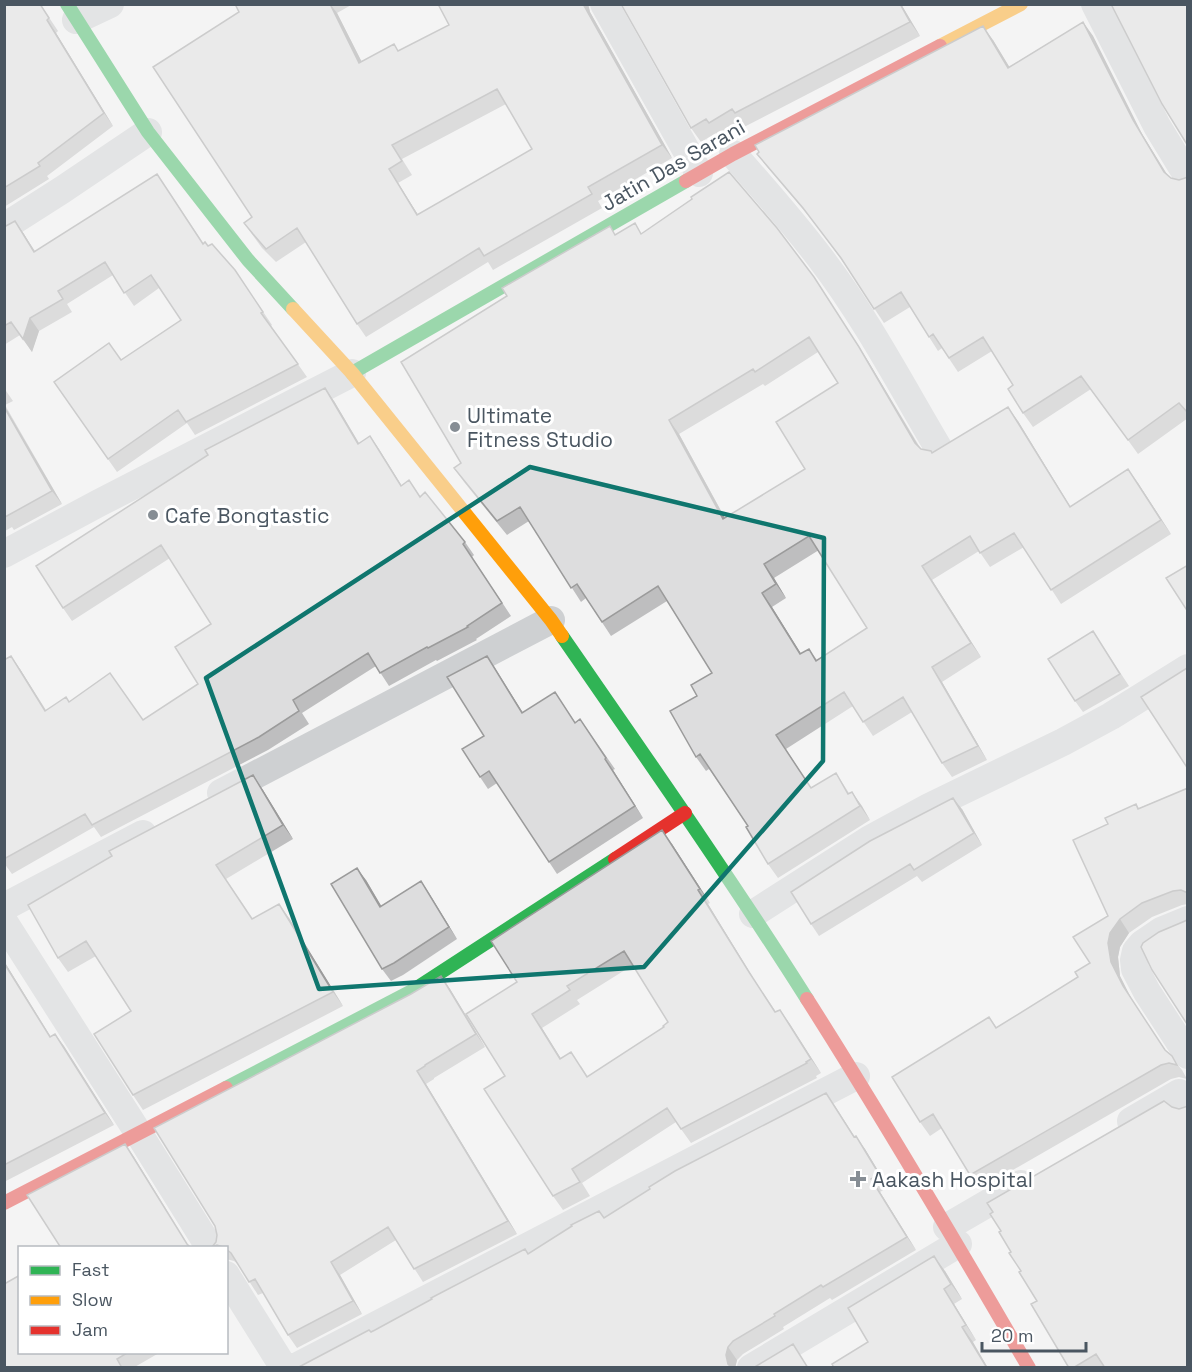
<svg xmlns="http://www.w3.org/2000/svg" width="1192" height="1372" viewBox="0 0 1192 1372" font-family="'Space Grotesk',sans-serif">
<rect width="100%" height="100%" fill="#f4f4f4"/>
<g fill="none" stroke-linecap="round" stroke-linejoin="round">
<path stroke="#ced0d2" stroke-width="28" d="M604,4L699,173
M1095,4L1157,126L1188,177
M76,20L110,4
M733,154C763,188 793,222 821,259C866,318 901,385 939,449
M4,227L62,190L148,132
M4,554L99,503L352,373
M221,793L551,620
M4,907L143,834
M753,914L870,839L929,807L1063,742L1111,716L1188,668
M1188,920L1161,931L1142,944L1136,951L1134,960L1135,969L1147,992L1188,1055
M4,922L139,1134L210,1248
M1131,1121L1179,1093L1188,1106
M947,1227L1021,1184
M226,1275L284,1368
M294,1368L856,1076
M751,1368L958,1244"/>
<path stroke="#30b455" stroke-width="14" d="M67,4L148,132L248,260L293,309
M352,373L686,181
M562,636C645,756 729,876 807,999
M226,1088L412,991L615,859"/>
<path stroke="#ff9f0a" stroke-width="14" d="M940,46L1021,4
M293,309L352,373L551,620L562,636"/>
<path stroke="#e5322d" stroke-width="14" d="M686,181L733,154L940,46
M615,859L685,813
M807,999C884,1120 957,1244 1029,1368
M4,1203L226,1088"/>
</g>
<path fill="#bebebf" fill-rule="evenodd" d="M4,4H40L58,31L56,33L113,126L47,176L49,179L4,207Z
M235,4H353L337,13L361,61L399,51L449,25L438,4H588L590,12L672,158L598,201L602,208L493,270L488,262L366,337L357,324L306,242L276,262L262,248L244,223L252,217L239,12ZM506,104L532,149L418,215L398,183L412,175L402,159Z
M901,4L920,36L744,127L741,123L719,137L716,133L701,142L691,128Z
M1083,22L1093,36L1142,134L1167,174L1171,178L1179,180L1187,177L1188,418L1138,454L1091,389L1033,427L1023,413L1013,385L992,351L958,372L942,348L938,351L910,307L884,323L846,266L813,221L767,167L757,154L993,40L1009,67Z
M166,187L203,243L208,246L235,270L272,325L271,326L307,377L195,435L187,423L117,472L54,382L121,360L181,320L159,288L134,306L113,275L67,304L72,312L39,331L32,352L20,335L4,345V227L15,221L35,251Z
M641,233L814,277L868,361L921,449L932,453L1018,421L1070,506L1138,483L1171,534L1061,604L1024,547L990,567L979,551L932,580L981,657L942,682L987,760L952,777L942,763L912,712L873,736L853,706L786,749L811,788L836,773L849,793L852,792L870,820L778,878L768,864L748,826L709,769L706,771L696,757L697,696L712,673L667,601L611,636L586,598L581,602L529,521L507,535L464,482L454,468L461,463L616,235ZM818,352L838,383L805,469L725,518L679,434L763,384L765,386ZM819,550L867,628L817,660L809,649L801,654L772,607L786,598L774,578Z
M4,388L13,401L5,405L62,504L14,530L12,527L5,531Z
M334,401L359,443L370,436L401,485L420,496L465,542L474,555L472,557L511,616L476,639L477,640L437,661L436,660L389,686L376,666L302,713L309,724L268,750L101,837L94,827L12,874L4,863V660L20,669L46,710L69,702L143,720L198,684L211,624L170,558L72,621L63,608Z
M1093,631L1129,686L1083,712L1075,701Z
M487,656L522,712L563,704L575,722L580,719L615,769L613,770L643,818L557,874L497,783L488,789L480,777L484,736Z
M253,775L263,790L293,839L226,879L253,919L289,918L343,1006L143,1110L133,1095L131,1011L96,956L68,972L58,958Z
M1188,788V904L1182,905L1152,917L1129,933L1120,947L1118,957L1120,976L1132,1000L1166,1051L1182,1070L1187,1079L1179,1077L1171,1079L980,1189L970,1175L942,1128L930,1136L920,1122L989,1017L997,1028L1078,977L1090,963L1108,916V824L1136,804L1139,808Z
M962,809L982,845L922,882L917,876L819,936L811,924Z
M672,844L710,903L708,904L758,986L776,1012L780,1010L821,1073L816,1076L817,1078L691,1143L676,1122L582,1183L590,1196L563,1210L553,1196L505,1076L517,982ZM633,965L668,1022L664,1027L588,1077L581,1066L561,1059L542,1028L580,1004L577,1000Z
M366,880L381,906L421,881L457,939L403,975L391,981L382,969Z
M4,961L51,1037L55,1034L114,1125L4,1182Z
M441,976L450,989L485,1047L434,1078V1079L426,1084L517,1234L423,1282L396,1240L340,1275L362,1314L297,1348L288,1335L263,1293L258,1295L238,1264L234,1261L226,1259V1248H212V1247L411,994Z
M826,1093L854,1137L865,1149L888,1187L880,1192L916,1250L832,1300L830,1298L783,1327L784,1329L743,1354L737,1360L735,1368H297L604,1218Z
M945,1271L962,1299L954,1304L976,1340L973,1342H868Z
M1031,1304L1188,1368H1069Z
M20,1353H159L133,1368H4Z"/>
<path fill="#9b9b9b" d="M330,4L337,13L369,76L359,63Z
M583,4H588L590,12L672,158L662,145Z
M900,4H901L920,36L910,22Z
M47,20L56,33L113,126L104,113Z
M1083,22L1093,36L1142,134L1174,186L1164,172L1133,120Z
M983,26L993,40L1018,81L1008,68Z
M389,169L398,183L427,229L417,215Z
M15,221L24,234L43,265L34,252Z
M814,277L868,361L925,457L915,443Z
M30,318L39,331L32,352L23,339Z
M325,388L334,401L367,457L358,444Z
M4,405L62,504L52,491L4,407Z
M1008,407L1018,421L1079,521L1070,507Z
M669,420L679,434L733,533L723,519Z
M370,436L379,449L410,499L401,486Z
M1128,469L1138,483L1171,534L1161,520Z
M764,564L774,578L786,598L776,584Z
M922,566L932,580L981,657L971,643Z
M762,593L772,607L810,668L800,654Z
M11,656L20,669L54,724L45,711Z
M487,656L495,668L530,724L522,713Z
M932,667L942,682L987,760L978,746Z
M605,759L613,770L643,818L635,806Z
M253,775L263,790L293,839L283,825Z
M852,792L862,806L870,820L860,806Z
M953,798L962,809L982,845L974,833Z
M662,830L672,844L710,903L700,889Z
M357,868L366,880L389,919L380,907Z
M421,881L429,893L457,939L449,927Z
M698,890L708,904L758,986L785,1026L749,972Z
M279,904L289,918L343,1006L333,992Z
M1120,919L1129,933L1120,947L1118,957L1120,976L1132,1000L1174,1064L1123,986L1111,962L1108,943L1110,933Z
M4,961L58,1049L50,1037L4,963Z
M441,976L450,989L485,1047L476,1034Z
M780,1010L790,1024L821,1073L811,1059Z
M532,1014L542,1028L570,1073L560,1059Z
M55,1034L64,1046L114,1125L105,1113Z
M417,1071L426,1084L517,1234L508,1221Z
M826,1093L835,1106L863,1150L854,1137Z
M856,1136L865,1149L888,1187L879,1174Z
M125,1144L134,1157L190,1248Z
M871,1179L880,1192L916,1250L907,1237Z
M934,1256L945,1271L962,1299L951,1284Z
M331,1262L340,1275L362,1314L353,1301Z
M944,1289L954,1304L976,1340L966,1325Z
M962,1327L973,1342L988,1368H987Z
M728,1347L737,1360L735,1368H731L728,1364L726,1355Z"/>
<path fill="#ddddde" stroke="#9b9b9b" stroke-width="1.5" fill-rule="evenodd" d="M4,4H40L49,18L47,20L104,113L38,163L40,166L4,188Z
M235,4H330L359,63L394,44L398,51L449,25L438,4H583L662,145L588,187L592,194L484,256L479,248L357,324L297,228L266,249L253,234L244,223L252,217L153,67L239,12ZM497,89L532,149L417,215L389,169L402,161L392,145Z
M621,4H900L910,22L735,113L732,109L709,123L706,119L691,128Z
M1111,4H1188V146L1162,104Z
M1083,22L1133,120L1164,172L1171,178L1179,180L1188,177V413L1179,403L1128,440L1081,376L1023,413L1008,389L1013,385L983,337L949,358L933,334L929,337L901,292L874,309L841,258L803,208L757,154L759,152L755,145L983,26L1008,68Z
M729,172L777,228L814,277L859,347L915,443L921,449L931,451L932,453L1008,407L1070,507L1128,469L1161,520L1051,590L1014,533L980,553L970,536L922,566L971,643L932,667L978,746L942,763L903,697L863,722L844,692L776,735L811,788L836,773L848,794L852,792L860,806L768,864L746,827L748,826L700,754L696,757L670,711L697,696L691,685L712,673L658,586L602,622L577,584L571,588L520,507L497,521L454,468L461,463L401,362L507,296L502,288L610,226L615,235L635,223L641,234L692,199L691,197ZM809,337L838,383L776,422L805,469L723,519L669,420L753,369L755,372ZM809,536L867,628L816,661L809,649L800,654L762,593L776,584L764,564Z
M157,174L203,244L205,242L208,246L212,244L235,270L263,312L261,313L298,364L186,422L178,410L108,459L54,382L109,343L121,360L181,320L151,275L124,293L105,262L58,291L63,299L30,318L23,339L11,322L4,326V227L15,221L34,252Z
M325,388L358,444L370,436L401,486L409,480L420,497L425,492L465,542L463,544L502,603L467,626L468,627L428,648L427,647L380,673L368,653L293,700L299,711L259,737L92,825L85,814L4,859V660L11,656L45,711L66,697L69,702L110,673L143,720L198,684L175,647L211,624L161,545L63,608L36,566L208,455L205,450Z
M4,407L52,491L5,517L4,516Z
M1188,565V612L1166,578Z
M1093,631L1120,674L1075,701L1048,659Z
M487,656L522,713L555,692L575,723L580,719L606,758L605,759L635,806L549,862L489,771L480,777L462,749L484,736L447,677Z
M1187,668H1188V769L1141,697Z
M253,775L283,825L216,865L252,919L279,904L333,992L133,1095L94,1034L131,1011L86,941L58,958L28,905L112,856L109,851Z
M1188,788V893L1181,890L1173,891L1142,903L1120,919L1110,933L1108,943L1111,962L1123,986L1165,1050L1172,1056L1177,1065L1169,1063L1161,1065L970,1175L933,1114L920,1122L892,1077L989,1017L996,1028L1078,977L1075,972L1090,963L1073,937L1108,916L1073,840L1108,824L1105,818L1136,804L1138,809Z
M953,798L974,833L914,870L910,864L811,924L791,892L870,841Z
M662,830L700,889L698,890L749,972L775,1012L780,1010L811,1059L806,1062L807,1063L681,1129L667,1108L572,1169L580,1182L553,1196L484,1089L505,1076L466,1014L517,982L491,941ZM624,951L668,1022L663,1026L664,1027L587,1077L571,1052L560,1059L532,1014L570,990L567,986Z
M357,868L380,907L421,881L449,927L394,963L382,969L331,884Z
M1188,919V1024H1187L1152,970L1141,947L1143,943L1159,932L1185,921Z
M4,963L50,1037L55,1034L105,1113L4,1165Z
M441,976L476,1034L425,1065V1066L417,1071L508,1221L414,1269L388,1227L331,1262L353,1301L288,1335L255,1279L249,1282L231,1253L226,1249V1248L217,1245L212,1247L216,1242L217,1235L215,1226L154,1128L411,994Z
M826,1093L854,1137L856,1136L879,1174L871,1179L907,1237L823,1287L821,1285L774,1314L775,1316L733,1341L728,1347L726,1355L728,1364L732,1368H297L369,1330L371,1332L375,1330L432,1299L431,1298L525,1249L528,1254L572,1226L571,1225L599,1211L604,1218L650,1189L649,1187L675,1171Z
M1164,1101L1172,1107L1179,1109L1188,1106V1368H1105L1096,1354L1073,1368H1069L1031,1304L1037,1301L1019,1272L1021,1271L1009,1253L1011,1252L999,1232L1001,1231L990,1214L993,1212L987,1203Z
M125,1144L187,1244L191,1248H61L27,1195Z
M934,1256L951,1284L944,1289L966,1325L962,1327L987,1368H834L832,1364L868,1342L848,1308Z
M20,1275V1353H127L117,1359L122,1368H4V1281L6,1283Z
M793,1344L808,1368H753Z"/>
<path d="M0 0H1192V1372H0ZM530,467L824,538L823,761L644,967L319,989L206,678Z" fill="#f4f4f4" fill-opacity=".55" fill-rule="evenodd"/>
<path fill="none" stroke="#0f766e" stroke-width="4.5" stroke-linejoin="round" d="M530,467L824,538L823,761L644,967L319,989L206,678Z"/>
<g fill="#868d94" stroke="#fff" stroke-width="2">
<circle cx="455" cy="427" r="6"/>
<circle cx="153" cy="515" r="6"/>
<path d="M855 1170h6v6h6v6h-6v6h-6v-6h-6v-6h6z"/>
</g>
<g text-anchor="middle" dominant-baseline="central" stroke-width="6" stroke-linejoin="round" paint-order="stroke">
<g font-size="21" fill="#4a5661" stroke="#fff">
<text transform="translate(673 165) rotate(-30)">Jatin Das Sarani</text>
</g>
<g font-size="21" fill="#4a5661" stroke="#fff" text-anchor="start">
<text x="467" y="415">Ultimate<tspan x="467" dy="24">Fitness Studio</tspan></text>
<text x="165" y="515">Cafe Bongtastic</text>
<text x="872" y="1179">Aakash Hospital</text>
</g>
</g>
<rect width="1192" height="1372" fill="none" stroke="#4a5661" stroke-width="12"/>
<rect x="18" y="1246" width="210" height="108" fill="#ffffff" stroke="#b7bbc0" stroke-width="1.5"/>
<rect x="30" y="1266" width="30" height="9" fill="#30b455" stroke="#b7bbc0" stroke-width="1.5"/>
<text x="72" y="1276" font-size="18" fill="#4a5661">Fast</text>
<rect x="30" y="1296" width="30" height="9" fill="#ff9f0a" stroke="#b7bbc0" stroke-width="1.5"/>
<text x="72" y="1306" font-size="18" fill="#4a5661">Slow</text>
<rect x="30" y="1326" width="30" height="9" fill="#e5322d" stroke="#b7bbc0" stroke-width="1.5"/>
<text x="72" y="1336" font-size="18" fill="#4a5661">Jam</text>
<path d="M982 1342v9h104v-9" fill="none" stroke="#4a5661" stroke-width="3"/>
<text x="991" y="1342" font-size="18" fill="#4a5661" stroke="#ffffff" stroke-width="4.5" paint-order="stroke">20 m</text>
</svg>
